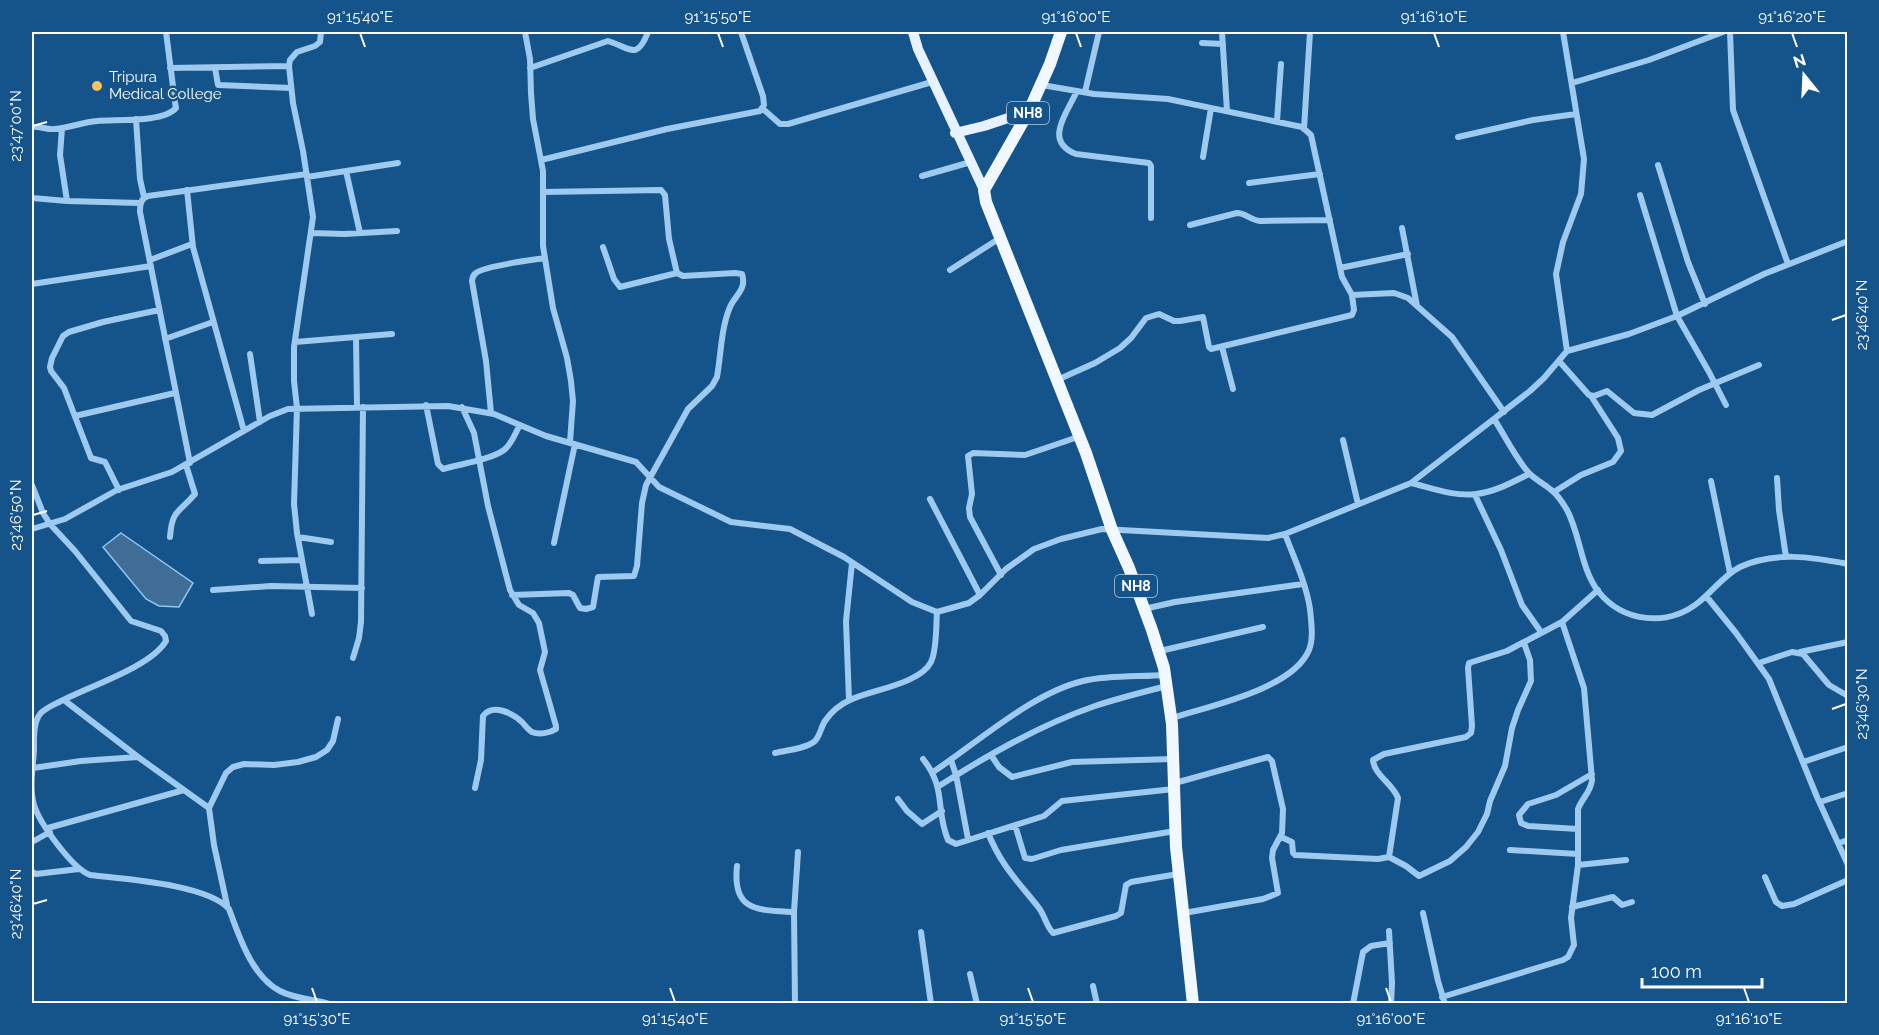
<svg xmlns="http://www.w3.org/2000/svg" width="1879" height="1035" viewBox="0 0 1879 1035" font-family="Raleway,sans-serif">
<rect width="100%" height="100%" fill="#15538b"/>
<path fill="#3f6d96" stroke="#90c7f2" stroke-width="1.5" d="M121,533L193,583L179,607L159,606L146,599L103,547Z"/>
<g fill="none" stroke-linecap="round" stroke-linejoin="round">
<path stroke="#9ecaef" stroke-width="6" d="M525,32L530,59L531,93L533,119L543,171V246L553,308L567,358L571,381L573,401L570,442
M1222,32L1227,111
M1563,32L1584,159L1581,194L1563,242L1556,274L1567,351
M1730,32L1733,110L1788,264
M1202,43L1223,44
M170,68L289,66
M215,68L218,85L291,88
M530,68L608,41C630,48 637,61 648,32
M1572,83L1649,60L1723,32
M1042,85L1094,94L1168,99L1302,127L1311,135L1342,277L1352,295L1394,293L1408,298L1452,337L1504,412
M1077,91C1067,113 1043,141 1076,154L1149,163L1151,166V218
M1085,92L1099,32
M763,109L780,124H788L932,82
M136,119L140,179L144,197
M1277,121L1281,64
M32,127C40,126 47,130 55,129C69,128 83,122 97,121C116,119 163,123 176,108L175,102L166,32
M62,128L60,155L67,201
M1304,129L1310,32
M1458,137L1533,120L1576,114
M1203,157L1211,108
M541,160L667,129L760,111L764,105L763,96L741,32
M1658,165L1688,262L1705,304
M346,171L360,233
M922,176L971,162
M307,177L398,163
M1249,183L1320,174
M187,190L193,247L244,431
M1640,195L1677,316L1709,372L1726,405
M32,198L67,201L140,203
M1190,225L1237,213C1245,213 1251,220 1260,221L1330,220
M1402,228L1417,306
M311,233L344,234L397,231
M603,247L614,279L620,287L677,273
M150,260L192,244
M1340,268L1408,254
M950,270L1000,238
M32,284L151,266
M356,337L357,407
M165,339L213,322
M295,342L392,334
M1222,347L1233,389
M250,354L260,422
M1559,361L1589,395L1594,396L1607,391L1634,413L1652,415L1699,390L1759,365
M1057,380L1095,363L1120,348L1131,338L1146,318L1159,314L1174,321H1180L1203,317L1209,347L1211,349L1352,315L1354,310L1352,295
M426,405L438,464L443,469C460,464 490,460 504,450C512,444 515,433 520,425
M462,407L474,433L488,506L510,590L519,605L533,613L539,623L545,652L540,670L556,726V729C550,733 539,735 532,732C528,730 525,725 522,722C512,713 493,703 483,716L481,760L475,788
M491,413L486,361L472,281C473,277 472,276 476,273C483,266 532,260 545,258
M75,416L175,393
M1494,419C1505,436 1515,457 1528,472C1534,479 1543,483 1550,489C1557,494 1563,503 1567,510C1580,534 1581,569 1598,591C1623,623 1668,627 1699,602C1713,591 1724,575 1740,567C1774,551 1812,557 1848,564
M1343,440L1358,504
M190,463L140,212C140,204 141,198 148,196L307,174
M1777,478L1779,510L1786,557
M1711,481L1730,573
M1411,483C1431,488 1455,497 1476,494C1495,492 1513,482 1529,474
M32,485L43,513L50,524L75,551L131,621L161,631L165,636L166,641C151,667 87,687 59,702C53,705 44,709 40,714C33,723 34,740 34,750C33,767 29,788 34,805C40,824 72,868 90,875C123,879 207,884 229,909C239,936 252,977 280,991C295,999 314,999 330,1004
M119,490L105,462L91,458L64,388L51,371L50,367L52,358L63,336L69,332L103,322L159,310
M1554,492L1581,475L1613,462L1621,451L1618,438L1591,396
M1475,495L1501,550L1522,605L1541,632
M930,499L980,595
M32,529L65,519L117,490L172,472L270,416L288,409L448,406L494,414L546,436L636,462L659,487L731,522L790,529L844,557L912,602L937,612L969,603L980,595L1006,569L1034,549L1061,539L1102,529L1268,538L1285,534L1411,483L1530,391L1544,378L1567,351L1629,334L1677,316L1764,274L1848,241
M170,537C172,509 179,513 195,494L186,465
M298,537L331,542
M554,543L575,444
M261,561L301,560
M1001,575L970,517L969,508L972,494L968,456L973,453L1025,455L1078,437
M213,590L271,586L362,588
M512,595L569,593L573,595L580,608L586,609L593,607L598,577L634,576L637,566L642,503L646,485L688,409L712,386L717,377C721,355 721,328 730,307C735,295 747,290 742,274L735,273L683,276L677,273L669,239L665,195L661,190L543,192
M1706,596L1736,633L1769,679L1817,797L1848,865
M1144,609L1175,602L1303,584
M312,614L297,533L294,504L297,408L294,381V347L313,217L303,151L293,103L289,66L290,60L297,52L315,46L320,42L321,32
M1160,651L1263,627
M1800,652L1848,642
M353,658L359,638L361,622L363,407
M1759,663L1792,652L1803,654L1829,685L1848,696
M64,700L138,757L209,808
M849,700L846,621L852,563
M1172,718C1209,706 1293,689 1309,650C1314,638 1311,621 1310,609C1306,583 1294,558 1285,534
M775,753C786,750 806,749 815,741C820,736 821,727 825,721C831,712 841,704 850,700C871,690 920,684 931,662C937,650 936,625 937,612
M991,755L999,767L1012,777L1072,762L1173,759
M923,759C947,789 935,809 948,840L956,844L1044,816L1062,801L1174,789
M951,760L956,775L968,839
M1803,762L1848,747
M33,768L81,761L138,757
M933,772C977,743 1032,693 1083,681C1109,675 1139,677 1166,675
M1175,783L1268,757L1272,761L1283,809L1282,833L1273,850L1272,858L1278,893L1263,899L1184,913
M939,786C988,755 1040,725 1095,706C1119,698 1143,692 1167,686
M898,799L907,811L922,824L942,811
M1820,802L1848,793
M1015,825L1025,858L1032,859L1061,850L1175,831
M48,828L184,790
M1578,829L1528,826L1521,823L1519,815L1528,804L1556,795L1592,774
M988,833C1002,867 1017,880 1039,908C1045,916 1046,926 1053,933L1116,916L1121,913L1126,885L1131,882L1178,874
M1281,837L1292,842L1293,853L1295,855L1378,859L1389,857L1398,798C1393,784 1374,775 1373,760L1384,754L1466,737L1471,733L1472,726L1468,668L1469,663L1507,651L1562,622L1598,590
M32,842L50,832
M1839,843L1848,840
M1510,850L1578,854
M1389,857L1406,866L1419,876L1450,861L1466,847L1478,832L1487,814L1490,801L1505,766L1512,728L1518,710L1531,681L1530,660L1524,643
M1578,865L1626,860
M737,866C732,912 758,910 794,912
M32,872L36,874L79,869
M1765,877L1776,902L1782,906L1794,904L1848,880
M227,905L214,845L209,808L226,773L233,767L244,764L274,765L298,762L316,757L327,750L333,741L338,719
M1572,907L1613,897L1622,905L1632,902
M1423,913L1438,981L1445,1004
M1389,931L1392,983L1391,1004
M921,932L931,1004
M970,974L977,1004
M1093,986L1097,1004
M1442,997L1563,960L1568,957L1574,945L1571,918L1578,865V809C1582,798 1591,792 1592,780L1584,688L1562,622
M795,1004L794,912L798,852
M1353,1004L1363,952L1371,946L1390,943"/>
<path stroke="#e6f2ff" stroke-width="10" d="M913,32L918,49L984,190
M955,133L984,126L1029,111"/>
<path stroke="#f2f8ff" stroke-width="12" d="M1061,32L1050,64L1029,111L984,190L986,202L1086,453L1112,530L1129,568L1152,630L1164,668L1172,724L1176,847L1193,1004"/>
</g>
<path fill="none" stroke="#fff" stroke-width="2" d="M360,33L365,47M718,33L723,47M1076,33L1081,47M1434,33L1439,47M1792,33L1797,47M33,126L47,122M1832,320L1846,315M33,515L47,511M1832,709L1846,704M33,904L47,900M312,988L317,1002M670,988L675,1002M1028,988L1033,1002M1386,988L1391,1002M1744,988L1749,1002"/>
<circle fill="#ffc15c" stroke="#15538b" stroke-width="2" cx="97" cy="86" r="6"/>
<g text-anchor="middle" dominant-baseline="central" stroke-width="5" stroke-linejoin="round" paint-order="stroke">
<g fill="#15538b" stroke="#b9cbdc" stroke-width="1.5">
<rect x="1007" y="102" width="42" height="22" rx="4.5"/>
<rect x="1115" y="575" width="42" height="22" rx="4.5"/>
</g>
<g font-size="14" font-weight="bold" fill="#fff">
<text x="1028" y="113">NH8</text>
<text x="1136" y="586">NH8</text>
</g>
<g font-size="15" fill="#fff" stroke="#15538b" text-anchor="start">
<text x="109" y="77">Tripura<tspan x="109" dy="17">Medical College</tspan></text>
</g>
</g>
<rect width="1879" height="1035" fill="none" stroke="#15538b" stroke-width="66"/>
<g transform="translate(1804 75) rotate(342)" stroke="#15538b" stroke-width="4.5" paint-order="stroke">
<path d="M0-4.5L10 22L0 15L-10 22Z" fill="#ffffff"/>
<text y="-9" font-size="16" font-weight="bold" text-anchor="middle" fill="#ffffff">N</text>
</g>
<path d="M1642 978v9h120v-9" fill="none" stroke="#ffffff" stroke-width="3"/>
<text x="1651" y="978" font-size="18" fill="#ffffff" stroke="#15538b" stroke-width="4.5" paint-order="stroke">100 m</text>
<rect x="33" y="33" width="1813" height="969" fill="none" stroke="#fff" stroke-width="2"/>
<g font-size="15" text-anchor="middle" fill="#fff">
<text x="360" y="22">91°15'40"E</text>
<text x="718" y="22">91°15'50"E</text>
<text x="1076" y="22">91°16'00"E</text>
<text x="1434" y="22">91°16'10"E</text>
<text x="1792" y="22">91°16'20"E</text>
<text transform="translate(16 126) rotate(-90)" y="5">23°47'00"N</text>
<text transform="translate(1862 315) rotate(-90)" y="5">23°46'40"N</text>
<text transform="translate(16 515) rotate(-90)" y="5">23°46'50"N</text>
<text transform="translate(1862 704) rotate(-90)" y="5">23°46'30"N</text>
<text transform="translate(16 904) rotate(-90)" y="5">23°46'40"N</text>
<text x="317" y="1024">91°15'30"E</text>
<text x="675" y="1024">91°15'40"E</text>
<text x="1033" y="1024">91°15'50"E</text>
<text x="1391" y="1024">91°16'00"E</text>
<text x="1749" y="1024">91°16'10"E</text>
</g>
</svg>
